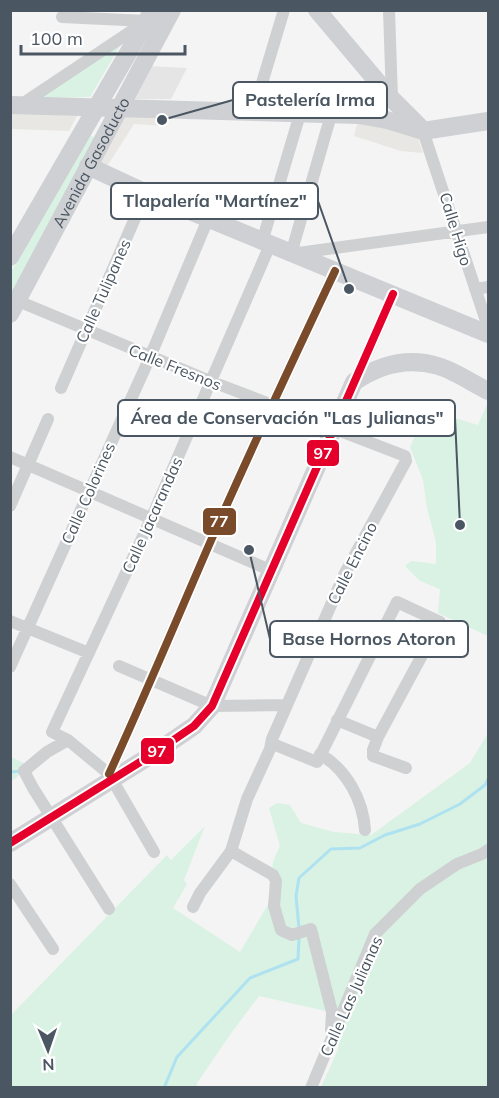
<svg xmlns="http://www.w3.org/2000/svg" width="499" height="1098" viewBox="0 0 499 1098" font-family="Mulish,sans-serif">
<rect width="100%" height="100%" fill="#f4f4f4"/>
<path fill="#e8e7e3" d="M11,113L77,116L69,131L11,129Z
M120,116L168,118L164,126L134,124L106,168L93,159Z
M358,120L416,132L423,153L401,151L354,136Z"/>
<path fill="#e6e5e6" d="M148,66L187,68L171,99H133Z"/>
<path fill="#d9f2e3" d="M124,39L90,97L36,98Z
M87,134L95,138L11,298V272Z
M488,402L487,490H488V636L438,613L440,589L420,581L405,566L411,561L436,564V542L427,508L423,480L410,447L422,421L441,414L478,425Z
M488,733V1087H321L338,1050L339,1014L259,996L232,1032L197,1083V1087L11,1088V1015L167,855L171,860L205,826L184,880L187,884L173,908L240,952L269,903L273,861L280,846L269,808L277,803L290,805L301,823L334,832L371,835L470,763Z
M11,757L28,765L16,778L11,781Z"/>
<g fill="none" stroke-linecap="round" stroke-linejoin="round">
<path stroke="#aee2f0" stroke-width="3" d="M10,772L22,771
M299,928L296,896L299,878L331,849L360,848L385,835L420,824L460,804L485,785L488,779
M164,1088L177,1057L250,978L298,959L299,938"/>
<path stroke="#ced0d2" stroke-width="12" d="M389,10L392,99
M62,17L146,21
M22,104L142,24
M253,113L284,10
M331,115L291,254L488,227
M423,131L488,327
M262,242L300,114
M475,289L488,287
M18,301L210,381L405,456L406,461L345,573L272,739L270,749L247,799L231,851L200,893L193,907
M355,381L393,294
M61,388L146,193
M10,457L272,571
M10,506L48,419
M10,621L89,653
M119,666L212,706L287,705
M10,667L150,357L208,219
M337,720L378,737
M68,740L47,752L24,771L33,788L109,909
M272,741L273,744L317,762L397,602L440,622L378,737L373,750V756L406,768
M320,754C347,770 363,800 365,830
M109,774C144,698 176,621 209,545C249,453 292,362 335,271
M231,851L273,875L276,881L274,906L281,930L292,935L311,929L332,1012L331,1030
M154,852L109,774L68,740L52,732L151,519L270,245
M10,884L53,949
M311,1088L375,934L420,889L457,864L482,854L488,850"/>
<g stroke="#ced0d4" stroke-width="18">
<path d="M317,10L392,99L422,129"/>
<path d="M10,105L359,115L387,120L423,131L488,121"/>
<path d="M88,166L146,193L488,334"/>
<path d="M10,257L153,10"/>
<path id="s1" d="M10,314L172,10"/>
<path d="M10,843L153,754L194,726L212,706L354,382C379,365 408,357 438,366C455,371 472,383 488,391"/>
</g>
<g stroke="#fff" stroke-width="12">
<path id="bus-1" d="M109,774C144,698 176,621 209,545C249,453 292,362 335,271"/>
</g>
<g stroke="#fff" stroke-width="12">
<path id="bus-2" d="M10,843L153,754L194,726L212,706L393,294"/>
</g>
<use href="#bus-1" stroke="#7a4b2a" stroke-width="8"/>
<use href="#bus-2" stroke="#e4002b" stroke-width="8"/>
</g>
<g text-anchor="middle" dominant-baseline="central" stroke-width="4.5" stroke-linejoin="round" paint-order="stroke">
<g font-size="16" fill="#4a5661" stroke="#fff">
<text stroke="none"><textPath href="#s1" startOffset="172">Avenida Gasoducto</textPath></text>
<text transform="translate(456 229) rotate(73)">Calle Higo</text>
<text transform="translate(103 291) rotate(-66)">Calle Tulipanes</text>
<text transform="translate(175 367) rotate(22)">Calle Fresnos</text>
<text transform="translate(88 493) rotate(-66)">Calle Colorines</text>
<text transform="translate(152 515) rotate(-66)">Calle Jacarandas</text>
<text transform="translate(352 563) rotate(-63)">Calle Encino</text>
<text transform="translate(351 996) rotate(-66)">Calle Las Julianas</text>
</g>
</g>
<path fill="none" stroke="#4a5661" stroke-width="2" d="M162 120L233 100M349 289L318 201M460 525L455 418M249 550L270 639"/>
<g fill="#4a5661" stroke="#fff" stroke-width="2">
<circle cx="162" cy="120" r="6"/>
<circle cx="349" cy="289" r="6"/>
<circle cx="460" cy="525" r="6"/>
<circle cx="249" cy="550" r="6"/>
</g>
<g fill="#fff" stroke="#4a5661" stroke-width="2">
<rect x="233" y="82" width="154" height="36" rx="6"/>
<rect x="111" y="183" width="207" height="36" rx="6"/>
<rect x="118" y="400" width="337" height="36" rx="6"/>
<rect x="270" y="621" width="198" height="36" rx="6"/>
</g>
<g font-size="18" text-anchor="middle" font-weight="bold" fill="#4a5661">
<text x="310" y="106">Pastelería Irma</text>
<text x="215" y="207">Tlapalería "Martínez"</text>
<text x="287" y="424">Área de Conservación "Las Julianas"</text>
<text x="369" y="645">Base Hornos Atoron</text>
</g>
<g stroke="#fff" stroke-width="2">
<rect x="306" y="439" width="34" height="28" rx="6" fill="#e4002b"/>
<rect x="202" y="507" width="35" height="29" rx="6" fill="#7a4b2a"/>
<rect x="140" y="737" width="35" height="28" rx="6" fill="#e4002b"/>
</g>
<g font-size="16" text-anchor="middle" font-weight="bold" fill="#fff">
<text x="323" y="459">97</text>
<text x="219" y="527">77</text>
<text x="157" y="757">97</text>
</g>
<rect width="499" height="1098" fill="none" stroke="#4a5661" stroke-width="24"/>
<g transform="translate(48 1050) rotate(178)" stroke="#ffffff" stroke-width="4.5" paint-order="stroke">
<path d="M0-4.5L10 22L0 15L-10 22Z" fill="#4a5661"/>
<text y="-9" font-size="16" font-weight="bold" text-anchor="middle" fill="#4a5661">N</text>
</g>
<path d="M21 45v9h164v-9" fill="none" stroke="#4a5661" stroke-width="3"/>
<text x="30" y="45" font-size="18" fill="#4a5661" stroke="#ffffff" stroke-width="4.5" paint-order="stroke">100 m</text>
</svg>
